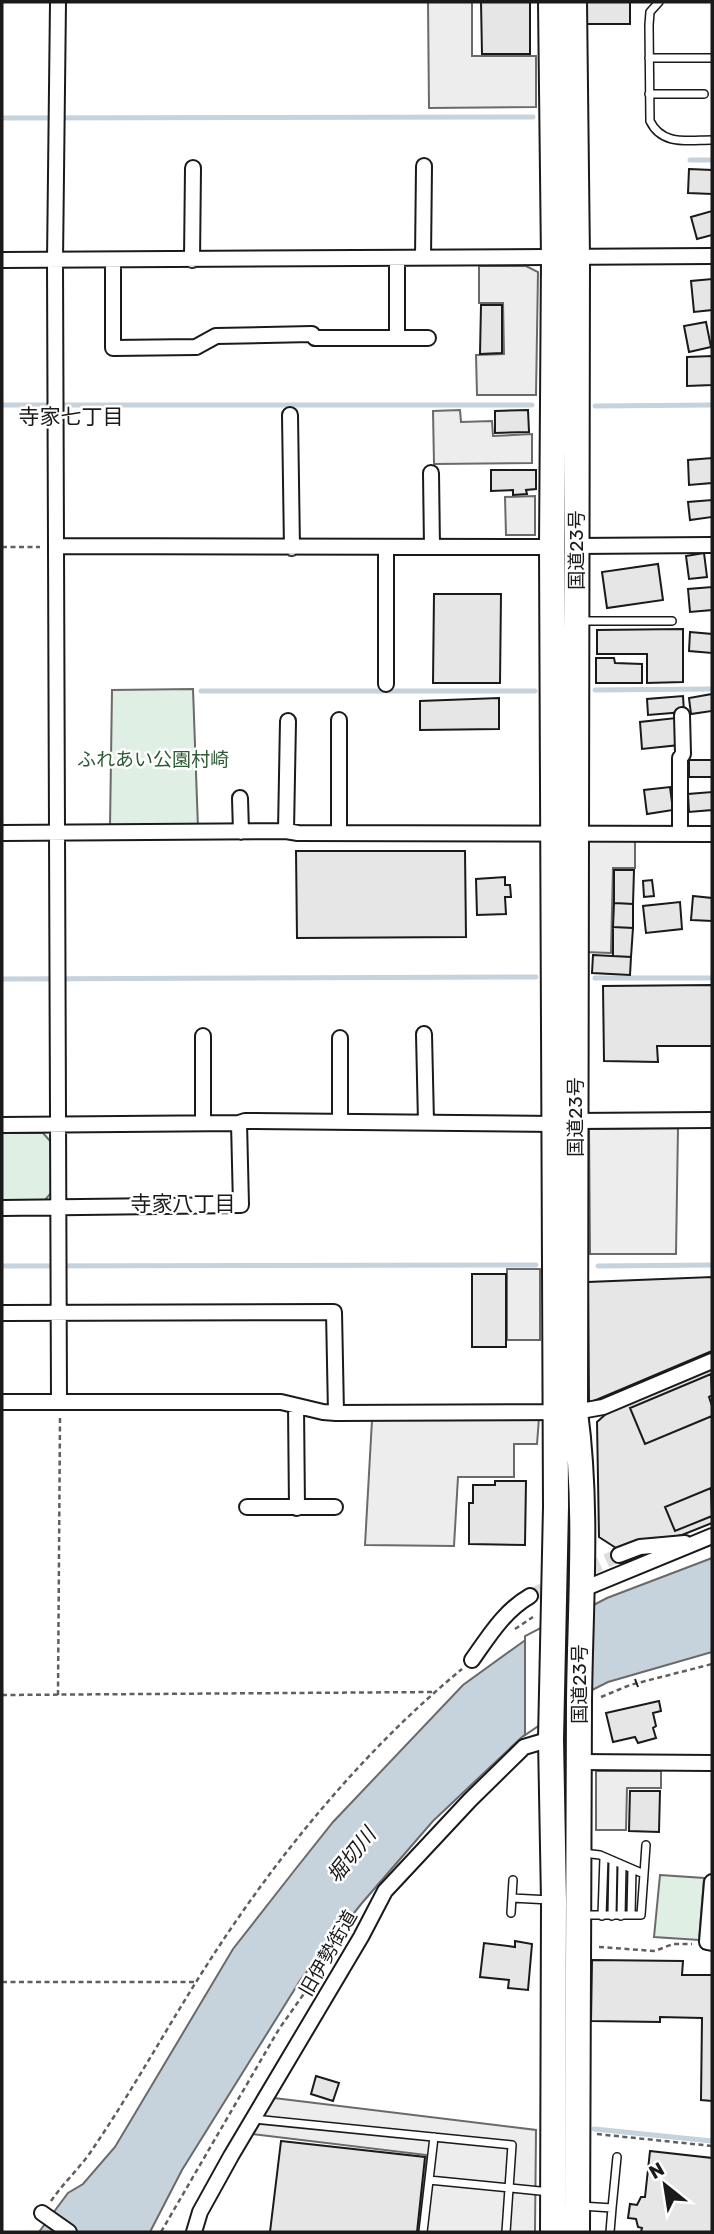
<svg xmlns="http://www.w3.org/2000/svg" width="714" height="2234" viewBox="0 0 714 2234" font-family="Rubik,'Noto Sans JP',sans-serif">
<rect width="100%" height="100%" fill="#fff"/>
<path fill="#e0efe3" stroke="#6a6a6a" stroke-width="2" d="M193,689L198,828L110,827L112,690Z
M2,1133H43L51,1142L52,1192L44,1201H2Z
M660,1875L704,1878L699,1940L654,1937Z"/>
<path fill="#ededed" stroke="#6a6a6a" stroke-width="2" d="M428,2H472V56H536V107L429,108Z
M479,266H526L538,272L536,395H477L476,355L504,354L503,303H479Z
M460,410L461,422L492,421L493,436L532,434V463L434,464L433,411Z
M535,496V535H506L505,497Z
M587,838L635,839V868H613L611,953L584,952Z
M678,1128L676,1254H590L589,1129Z
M507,1269H540V1340H507Z
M539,1418L537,1444H514V1477H458L454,1546L365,1545L372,1420Z
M596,1771H661V1788H627L626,1830H596Z
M274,2098L536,2130L535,2232H418L427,2155L252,2134Z"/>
<path fill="#c6d2dc" stroke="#6a6a6a" stroke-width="2" d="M712,1558V1652L608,1682L566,1703L522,1737L433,1821L362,1903L301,1979L182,2170L150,2232H39L68,2193L83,2184L115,2147L233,1949L294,1871L333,1822L463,1685L524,1641L607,1598Z"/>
<path fill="#fff" stroke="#6a6a6a" stroke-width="2" d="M591,1602L568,1706L525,1735V1636Z"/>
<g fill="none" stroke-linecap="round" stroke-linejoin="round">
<path stroke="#c6d2dc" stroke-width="5" d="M2,118L533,117
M690,160H712
M2,405H532
M595,406L712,405
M595,690L712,689
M201,691H535
M595,978H712
M2,979L536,977
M2,1266L536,1265
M598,1266L712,1265
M594,2129L712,2141"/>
</g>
<path fill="#e6e6e6" stroke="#1a1a1a" stroke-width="2" d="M481,2H530V54H482Z
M583,2H630V24H583Z
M689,169L712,170V194L688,193Z
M712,211V235L697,239L691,217Z
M712,279V310L694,312L691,281Z
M481,305H502V353L480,354Z
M706,322L711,347L689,352L684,326Z
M712,356V385L687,386V357Z
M528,410L529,432L495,433V411Z
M712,458V483L689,485L688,460Z
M491,470H536V489L526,490L527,494L513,495V490L491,491Z
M712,500V517L690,520L688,502Z
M704,553L707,577L689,579L686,556Z
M658,564L663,600L607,608L602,572Z
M712,587V610L690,612L688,589Z
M434,594H501L500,683H433Z
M683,629V682L647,683V654H597V630Z
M690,632L712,634V653L689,651Z
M596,658H614L615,663L642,664V683H596Z
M712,694V711L691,714L689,698Z
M683,696L684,712L648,715L647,699Z
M499,698V729L420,730V701Z
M676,718L679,745L642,749L640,722Z
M689,760H712V777H689Z
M670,787L673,810L647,814L644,790Z
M712,792V810L689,812L688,794Z
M296,851H465L466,937L297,938Z
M614,870H634L633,904L614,903Z
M505,877V885H510L511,897H505L506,914L477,915L476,879Z
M652,880L654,896L644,897L643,881Z
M693,896L712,898V921L691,920Z
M680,902L682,929L646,933L643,906Z
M614,903L633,904V928L613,927Z
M613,927L633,928L631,957L613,956Z
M593,955L631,957L630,975L592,973Z
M712,985V1046H657L658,1062L604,1061L603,986Z
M472,1274H506V1347H472Z
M712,1277V1351L589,1403L588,1282Z
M712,1368V1523L682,1535L616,1548L599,1537L597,1422L607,1413Z
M711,1374L712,1395L709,1397L712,1406V1416L645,1444L630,1408Z
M495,1481H526L525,1545L469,1544V1503H473V1485H495Z
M711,1488L712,1516L675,1531L665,1507Z
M659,1701L661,1711L653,1713L656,1726L653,1728L656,1738L638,1743L635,1737L613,1742L606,1713Z
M630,1791H660L659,1832L629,1831Z
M515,1941L532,1944L528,1990L508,1988L509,1980L480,1977L484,1943L515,1947Z
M592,1960L683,1961L682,1975H712V2101L701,2100L702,2018L660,2017V2022L591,2021Z
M316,2076L339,2083L333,2101L311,2094Z
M281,2141L425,2157L417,2232H270Z
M650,2151L712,2158V2232H641L642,2228L638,2227L636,2219L628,2218L630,2204L637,2205L641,2197H645Z"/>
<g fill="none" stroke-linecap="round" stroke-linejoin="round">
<path stroke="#ddd" stroke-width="14" stroke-dasharray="14 7" stroke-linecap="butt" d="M530,1596L619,1555"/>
<g stroke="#1a1a1a" stroke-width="10">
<path id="service" d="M659,2L650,12L649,25L650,121C662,146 688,140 712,140
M649,58H712
M649,94H704
M580,621H672
M644,1874L646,1845
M512,1898L550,1900
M511,1913L513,1880
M580,1915H641L644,1874L600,1855L583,1853
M631,1915L632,1869
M602,1916L604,1857
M612,1916L613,1861
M621,1916L622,1865
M253,2119L512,2145L506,2232
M429,2180L550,2192
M581,2206L612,2208L610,2232
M612,2208L617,2157
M423,2232L434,2137"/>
</g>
<g stroke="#1a1a1a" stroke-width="18">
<path id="minor" d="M58,2L55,261L59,1402
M423,258L424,166
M2,260L712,256
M113,260V348L196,347L216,336L312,334L315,338H397V259
M192,260L193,168
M397,338H428
M290,415L292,548
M431,473L432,547
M56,546L552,547
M576,546L712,545
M386,684V548
M240,798L241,832
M286,831L288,721
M2,833L286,831L298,833L712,834
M339,833V720
M680,834V758L683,754L682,715
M424,1034L426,1122
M203,1036V1123
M340,1121V1038
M2,1125L239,1123L245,1121L555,1124L575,1121L712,1120
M2,1208L241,1205L239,1123
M2,1313L334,1312L336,1413
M2,1402H281L323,1412L336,1413L575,1412L603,1407L712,1361
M296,1406L297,1508
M247,1507H335
M619,1555L640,1547L685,1543
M581,1590L712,1536
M472,1660C489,1636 504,1611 530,1596
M579,1762L712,1763
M712,1882L707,1942L712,1943
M42,2213L69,2232
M194,2232L200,2212L231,2156L361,1937L385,1891L470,1800L524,1747L551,1739"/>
</g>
<g stroke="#1a1a1a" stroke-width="28">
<path id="trunk" d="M551,2L554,259L552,547L556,1507L551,1739L554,1900L553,2232
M574,2L577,258L575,1412C588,1508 580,1606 579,1702C577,1879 576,2056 577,2232"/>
</g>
<path stroke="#5f5f5f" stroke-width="2.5" stroke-dasharray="5 3.5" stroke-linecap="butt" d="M2,547H40
M515,1629L533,1617
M2,1695L433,1692
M58,1695L60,1418
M601,1697L630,1685L712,1664
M599,1947L655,1951L673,1944H692
M2,1982H194
M597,2134L712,2146
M51,2201C64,2182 82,2166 94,2147C136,2085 171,2020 212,1957C280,1852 366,1748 462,1669
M161,2232L279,2029L327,1961"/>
<use href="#service" stroke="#fff" stroke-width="7"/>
<use href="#minor" stroke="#fff" stroke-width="14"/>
<use href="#trunk" stroke="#fff" stroke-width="24"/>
<path stroke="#1a1a1a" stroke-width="2" stroke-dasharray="9 3.5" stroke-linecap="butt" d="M635,1679L638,1687"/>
</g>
<g text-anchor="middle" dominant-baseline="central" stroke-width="5" stroke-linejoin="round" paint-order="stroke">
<g font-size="19" fill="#1a1a1a" stroke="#fff">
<text transform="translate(576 550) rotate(-90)">国道23号</text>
<text transform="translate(575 1117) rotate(-90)">国道23号</text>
<text transform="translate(579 1684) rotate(-90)">国道23号</text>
<text transform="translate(328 1953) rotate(-60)">旧伊勢街道</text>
</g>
<g font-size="19" fill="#2b5a34" stroke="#fff">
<text x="153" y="759">ふれあい公園村崎</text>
</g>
<g font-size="21" fill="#1a1a1a" stroke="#fff">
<text x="71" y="416">寺家七丁目</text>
<text x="183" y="1203">寺家八丁目</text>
</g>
<g font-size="21" font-style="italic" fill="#1a1a1a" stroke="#fff">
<text transform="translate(351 1855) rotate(-51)">堀切川</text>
</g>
</g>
<rect width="714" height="2234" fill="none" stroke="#1a1a1a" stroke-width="7"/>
<g transform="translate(665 2185) rotate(330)" stroke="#ffffff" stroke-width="5" paint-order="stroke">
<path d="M0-5L12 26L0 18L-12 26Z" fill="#1a1a1a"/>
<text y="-10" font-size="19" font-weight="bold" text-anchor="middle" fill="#1a1a1a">N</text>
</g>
</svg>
